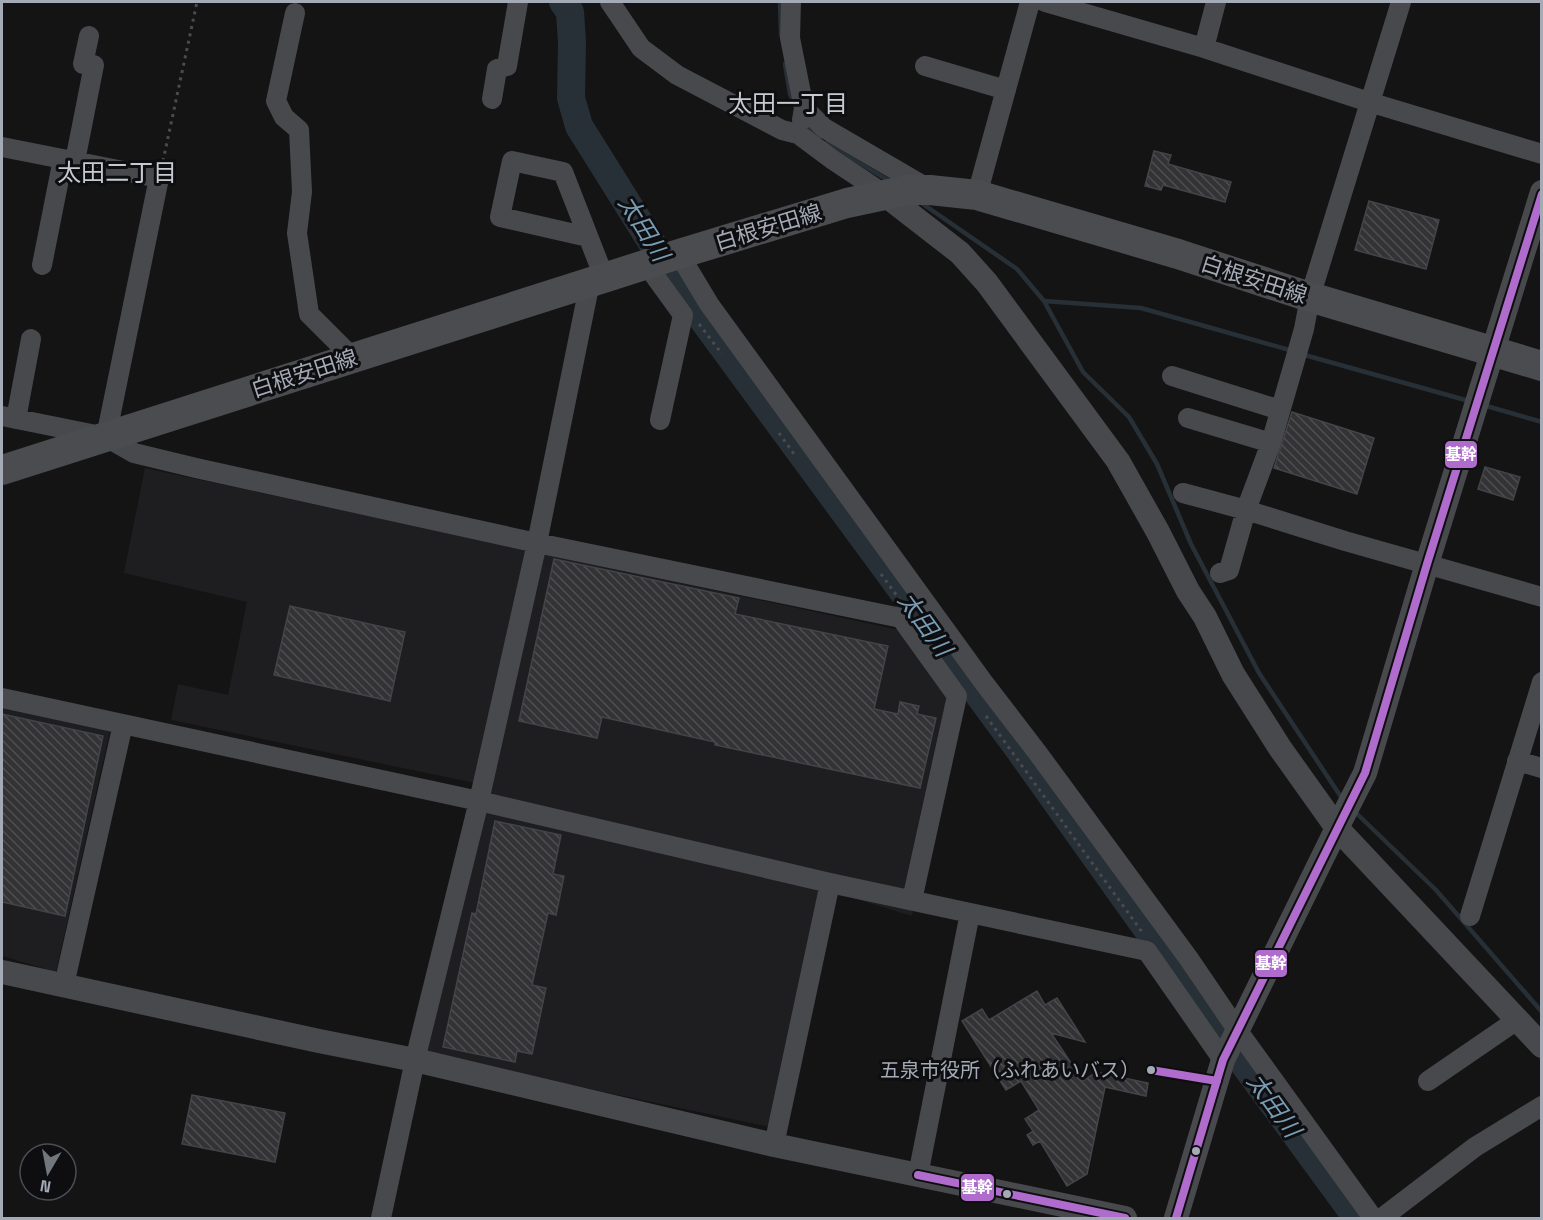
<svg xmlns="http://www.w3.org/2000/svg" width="1543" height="1220" viewBox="0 0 1543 1220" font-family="'Space Grotesk','Noto Sans JP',sans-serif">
<defs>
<pattern id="building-back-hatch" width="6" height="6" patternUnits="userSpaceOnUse" patternTransform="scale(1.5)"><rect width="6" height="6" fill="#333335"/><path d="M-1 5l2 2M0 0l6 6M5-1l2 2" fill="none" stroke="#4e4e50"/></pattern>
</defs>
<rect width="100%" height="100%" fill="#141414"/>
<path fill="#1e1e20" d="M145,468L904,631L953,695L912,916L823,889L770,1127L415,1052L475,783L171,720L178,684L228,695L247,602L124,573Z
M2,708L110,731L56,972L2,956Z"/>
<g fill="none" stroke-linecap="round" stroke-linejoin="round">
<path stroke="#273036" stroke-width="4.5" d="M780,2L781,35
M785,64L790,94L794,102
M804,123L819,138
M826,143L891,182
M920,202L1017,269L1044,301L1083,372L1129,417L1157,464L1191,544L1259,673L1343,800
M1044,301L1141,308L1293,351
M1301,354L1469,401
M1483,405L1542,422
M1353,810L1436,890L1542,1012"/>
<path stroke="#273036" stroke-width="28" d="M563,2L570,12L572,42L571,98L579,126L684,294L1020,751L1211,1019L1357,1218"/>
</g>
<path fill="url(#building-back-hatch)" stroke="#424448" stroke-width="1.5" d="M1154,151L1171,155L1168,164L1231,182L1225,202L1163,185L1161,190L1145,186Z
M1369,201L1439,220L1426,269L1355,250Z
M1292,412L1374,438L1357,494L1274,468Z
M1485,467L1520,477L1513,500L1478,489Z
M554,559L739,598L735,614L888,646L874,709L898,714L900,702L919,706L917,714L936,718L920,788L715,745V742L602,717L597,738L519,721Z
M290,606L405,632L390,701L274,675Z
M2,714L103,736L65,916L2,902Z
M495,821L561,835L553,874L564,876L556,915L548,913L532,985L546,988L532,1054L517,1051L515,1062L443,1047L472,913L476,914Z
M1037,991L1045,1005L1057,998L1085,1042L1051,1033L1083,1081L1096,1072L1148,1083L1146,1096L1105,1087L1087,1174L1067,1186L1040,1141L1033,1145L1027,1135L1033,1131L1025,1119L1039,1110L1021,1081L1006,1090L962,1021L982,1009L989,1020Z
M192,1095L285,1113L275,1162L182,1144Z"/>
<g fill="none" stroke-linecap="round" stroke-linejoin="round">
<path stroke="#4a4b4f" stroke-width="3" stroke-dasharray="3 4.5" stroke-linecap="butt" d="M163,161L197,2
M699,324L722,354
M779,433L794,454
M881,574L900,600
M986,716L1142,932"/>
<path stroke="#48494d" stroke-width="9" d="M1151,1070L1217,1081"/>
<path stroke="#48494d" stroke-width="20" d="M610,2L641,48L677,75L782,130L798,134L833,160L884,194
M791,2L790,38L804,108L802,120
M1045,2L1204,48L1369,102L1542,154
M295,13L276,101L284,117L299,130L302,192L297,233L309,314L353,358
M1204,48L1216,2
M925,66L1006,90
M492,99L497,69L507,66L518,2
M804,108L824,128L927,188
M2,147L159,178L106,437
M75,161L94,65L83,64L89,36
M977,195L1030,2
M588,237L500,217L512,161L563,172L604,277
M679,254L709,304L984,683L1037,752L1189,959L1238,1031L1373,1218
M646,264L683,315L660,420
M42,265L63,159
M1172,376L1280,410
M2,416L106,437L134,453L196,468L537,543L901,618L957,696L912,900
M1188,418L1271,443
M16,419L31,339
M1183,493L1246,510L1345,541L1542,597
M1220,573L1229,570L1246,510L1271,443L1304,329L1310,297L1401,2
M2,698L479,801L830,883L1147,951L1223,1060
M1517,761L1542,768
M1470,916L1542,682
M64,985L123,724
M1428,1081L1517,1020
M774,1145L830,883
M918,1175L970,913
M381,1218L415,1060L479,801L537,543L590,282
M1382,1218L1475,1147L1542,1106"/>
<path stroke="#48494d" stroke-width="24" d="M884,194L960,253L987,283L1118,461L1158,532L1188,591L1205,617L1233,674L1280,748L1337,828L1542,1046
M2,972L319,1041L415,1060L774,1145L1125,1218
M1176,1218L1223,1060L1337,828L1365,773L1427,564L1542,192"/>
<path stroke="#4a4c4f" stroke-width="30" d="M2,470L679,254L847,203L908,190H930L977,195L1178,254L1310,297L1542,366"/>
<g stroke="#0e0e10" stroke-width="12">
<path id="bus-1" d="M1151,1070L1217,1081
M918,1175L1125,1218
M1176,1218L1223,1060L1365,773L1427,564L1542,194"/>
</g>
<use href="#bus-1" stroke="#b06ccc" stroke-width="8"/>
</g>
<g fill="#a4abb6" stroke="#0e0e10" stroke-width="2">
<circle cx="1151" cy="1070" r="5"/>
<circle cx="1196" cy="1151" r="5"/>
<circle cx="1007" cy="1194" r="5"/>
</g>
<g text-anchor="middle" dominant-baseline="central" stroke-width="6" stroke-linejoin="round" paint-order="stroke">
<g font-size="20" fill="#a4abb6" stroke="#0e0e10" text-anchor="end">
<text x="1140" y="1070">五泉市役所（ふれあいバス）</text>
</g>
<g font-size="22" fill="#a4abb6" stroke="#0e0e10">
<text transform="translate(768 227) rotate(-17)">白根安田線</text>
<text transform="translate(1254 279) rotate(18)">白根安田線</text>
<text transform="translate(304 373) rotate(-18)">白根安田線</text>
</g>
<g font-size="24" fill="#c5c9d2" stroke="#0e0e10">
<text x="788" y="103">太田一丁目</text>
<text x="117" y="172">太田二丁目</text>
</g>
<g font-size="24" font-style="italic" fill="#789cb4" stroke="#0e0e10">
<text transform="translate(644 228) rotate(58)">太田川</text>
<text transform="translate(925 624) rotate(54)">太田川</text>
<text transform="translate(1274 1105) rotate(54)">太田川</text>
</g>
</g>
<g stroke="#0e0e10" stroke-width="2">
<rect x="1444" y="440" width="34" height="29" rx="6" fill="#b06ccc"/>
<rect x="1254" y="949" width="34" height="29" rx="6" fill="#b06ccc"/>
<rect x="960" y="1173" width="35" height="29" rx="6" fill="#b06ccc"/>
</g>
<g font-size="16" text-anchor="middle" font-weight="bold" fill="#fff">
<text x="1461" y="460">基幹</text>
<text x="1271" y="969">基幹</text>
<text x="977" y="1193">基幹</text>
</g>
<rect width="1543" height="1220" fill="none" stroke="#a4abb6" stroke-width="6"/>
<g transform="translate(48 1172) rotate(190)"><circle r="28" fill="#0e0e10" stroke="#4a4d52" stroke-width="1.5"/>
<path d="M0-4.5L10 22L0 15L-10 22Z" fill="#72767d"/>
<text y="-9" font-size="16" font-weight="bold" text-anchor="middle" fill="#a4abb6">N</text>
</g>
</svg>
